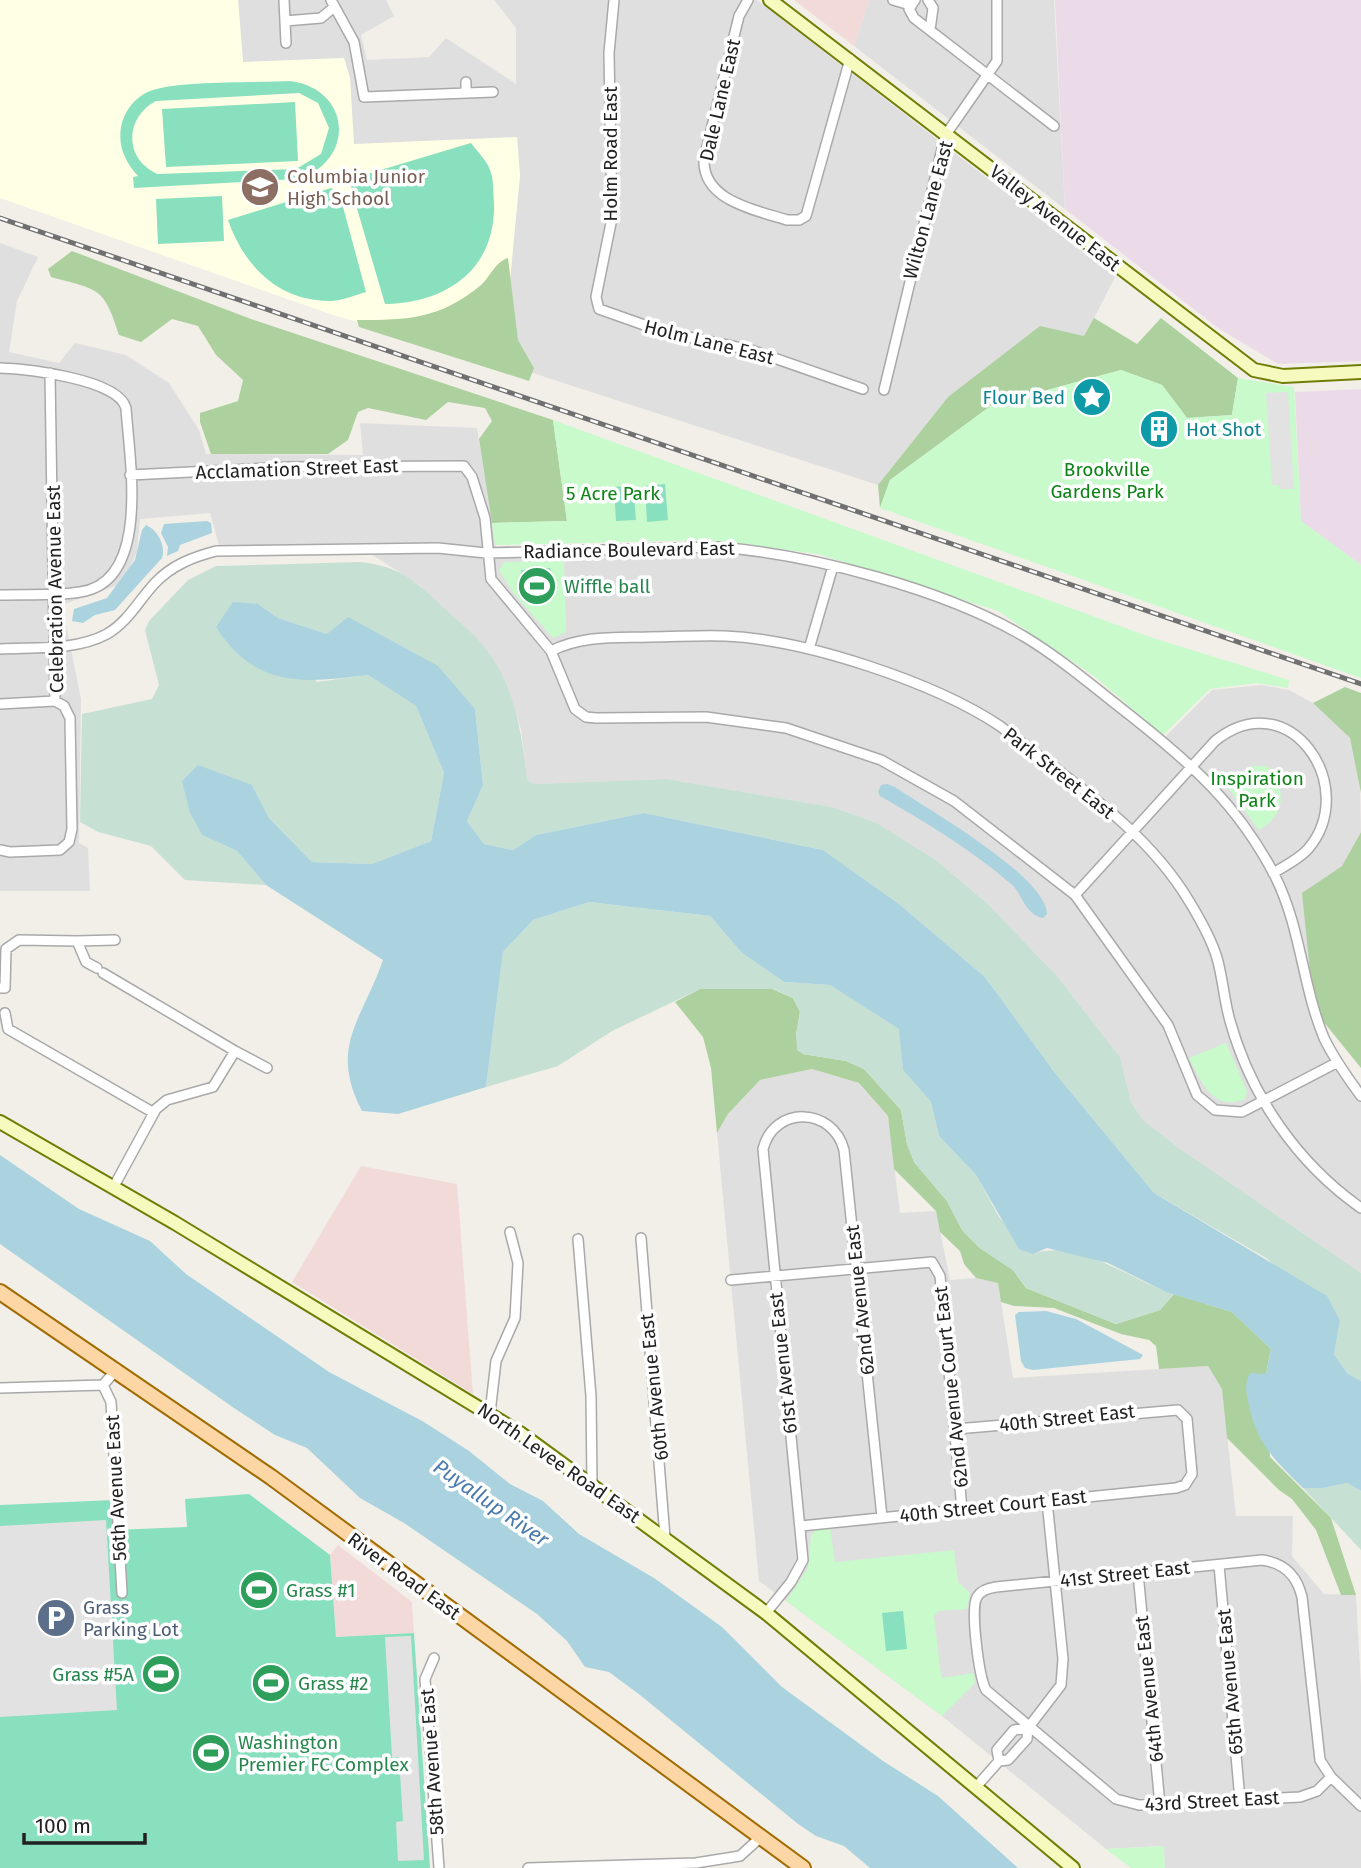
<svg xmlns="http://www.w3.org/2000/svg" width="1361" height="1868" viewBox="0 0 1361 1868" font-family="'Fira Sans',sans-serif">
<rect width="100%" height="100%" fill="#f2efe9"/>
<path fill="#e0dfdf" d="M238,0H386L394,16L361,35L367,60L429,57L446,38L516,84V28L494,0H757L1115,277L1085,336L948,397L878,485L502,363L520,175L353,144L350,79L243,62Z
M869,0H1054L1065,209L854,46Z
M0,243L38,257L17,301L9,352L59,363L75,343L126,355L169,383L199,430L206,454L363,455L360,423L477,428L497,552L717,547L793,556L953,603L1024,637L1164,738L1212,690L1261,685L1289,690L1313,703L1350,738L1360,784L1361,832L1342,866L1317,883L1314,1010L1336,1063L1361,1092V1273L1179,1148L1143,1120L1131,1102L1120,1057L1058,977L988,904L936,860L877,823L832,807L666,779L534,784L527,780L521,729L510,694L421,586L363,549L219,545L210,513L140,519L137,551L124,583L62,605L81,699L79,843L88,848L90,891H0Z
M812,1069L859,1083L888,1116L900,1213L936,1211L950,1280L976,1278L998,1283L1013,1378L1208,1366L1222,1389L1236,1516H1293L1292,1556L1324,1594L1356,1595L1361,1686V1868H1165L1163,1846L1106,1849L942,1716L759,1581L717,1133L728,1114L760,1080Z"/>
<path fill="#f2dad9" d="M794,0H869L854,46Z
M361,1166L457,1184L473,1394L292,1282Z
M338,1545L412,1602L414,1633L336,1637L330,1555Z"/>
<path fill="#ebdbe8" d="M1055,0H1361V361L1278,364L1218,328L1065,209Z
M1361,389V565L1301,521L1295,392Z"/>
<path fill="#ffffe5" d="M0,0H238L243,62L344,58L350,78L354,144L517,137L520,175L502,363L336,316L0,198Z"/>
<path fill="#add19e" d="M72,251L251,319L553,420L567,521L492,523L479,439L492,421L485,408L448,402L426,420L368,408L358,412L348,440L328,454H211L200,422V413L238,401L243,380L216,355L198,326L172,319L141,342L119,335C104,286 98,290 51,277L48,269Z
M508,258L518,340L534,368L529,381L359,327L357,320C409,320 440,319 481,285C491,276 495,262 508,258Z
M1094,318L1137,344L1161,318L1238,378L1232,415L1187,418L1162,385L1121,370L992,405L890,480L880,508L878,485L948,397L1040,326L1084,336Z
M1345,687L1361,693V793L1350,738L1313,703Z
M1361,832V1068L1314,1010L1302,893L1342,866Z
M700,989H772L793,998L800,1012L796,1035L803,1054L846,1061L864,1069L901,1110L907,1144L914,1162L947,1201L962,1230L980,1248L1013,1270L1026,1288L1116,1324L1160,1310L1174,1294L1232,1312L1271,1349L1266,1374L1270,1457L1331,1518L1356,1595H1341L1316,1530L1292,1499L1279,1490L1227,1438L1222,1389L1208,1366L1159,1369L1156,1346L1149,1340L1121,1334L1054,1308L1014,1306L1001,1302L998,1283L976,1278L964,1264L960,1251L940,1232L936,1211L894,1169L888,1116L859,1083L812,1069L760,1080L728,1114L717,1133L711,1068L703,1037L675,1002Z"/>
<path fill="#c6e0d4" d="M360,562C402,567 416,581 446,610C459,622 474,634 485,648C515,685 522,734 527,780L534,784L666,779L832,807L877,823L936,860L988,904L1058,977L1120,1057L1131,1102L1143,1120L1179,1148L1361,1273V1381L1347,1373L1334,1354L1340,1321L1266,1258L1154,1193L1055,1073L985,977L899,904L823,850L644,813L536,835L513,850L484,844L467,821L483,785L475,709L327,634L278,618L258,604L317,682L368,675L416,706L444,773L431,841L372,864L312,862L269,818L252,785L190,813L202,835L237,851L266,885L185,880L151,846L98,832L80,822L82,714L152,699L159,685L145,630L149,621L188,580L216,566Z
M589,902L710,916L742,953L784,982L830,985L900,1029L903,1070L931,1102L939,1136L976,1175L999,1217L1033,1254C1078,1237 1133,1282 1174,1294L1160,1310L1116,1324L1026,1288L1013,1270L980,1248L962,1230L947,1201L914,1162L907,1144L901,1110L864,1069L846,1061L803,1054L797,1050L796,1035L800,1012L793,998L773,989H700L612,1031L558,1066L486,1087L503,952L533,920Z
M1347,1483L1361,1491V1550L1303,1488H1323Z"/>
<path fill="#c8facc" d="M1121,370L1162,385L1187,418L1232,415L1238,378L1294,387L1301,521L1361,565V678L880,508L890,480L992,405Z
M553,420L1153,638L1289,680L1288,688L1257,683L1210,689L1163,735L1094,676L998,611L818,554L710,540L495,545L492,523L567,521Z
M564,561L566,632L553,638L514,594L499,570L504,562Z
M1250,766H1267C1287,788 1286,815 1259,830L1226,785Z
M1226,1043L1247,1091L1245,1099C1212,1112 1202,1082 1189,1058Z
M830,1528L835,1562L954,1550L958,1582L970,1593L967,1609L938,1611L934,1616L941,1675L942,1678L974,1673L975,1683L942,1716L786,1601L808,1568L811,1536L815,1530Z
M1164,1846L1165,1868H1131L1106,1849Z"/>
<path fill="#88e0be" fill-rule="evenodd" d="M290,81C352,89 356,162 297,179L134,188L133,177L138,176C125,161 118,147 121,127C124,111 135,97 150,91C178,80 257,83 290,81ZM299,93L318,103L329,128L321,154L296,169L158,174C123,159 125,117 156,101Z
M295,102L298,161L166,167L162,109Z
M471,143C477,151 487,161 490,170C494,179 493,193 494,203C496,269 447,303 385,304L351,188L354,178Z
M331,188L339,192L366,292C355,295 341,301 330,301C278,301 244,266 228,220Z
M222,196L224,241L158,244L156,199Z
M665,484L668,520L647,522L645,486Z
M633,485L636,520L616,521L614,487Z
M550,568L554,598H531L523,590L521,570Z
M249,1494L330,1555L336,1637L414,1633L430,1868H0V1505L113,1500L115,1530L187,1527L185,1499Z
M903,1611L907,1649L886,1651L882,1613Z"/>
<path fill="#e2e2e2" d="M1288,392L1294,489H1279V485H1272L1266,393Z
M106,1520L117,1710L0,1717V1526Z
M411,1636L424,1860L398,1861L396,1822L403,1821L399,1757H392L385,1637Z"/>
<path fill="#aad3df" d="M207,521L211,523L212,533L180,545L178,551L167,556L168,547L161,533L164,524Z
M146,525C158,530 166,546 162,558L115,610L95,615L83,623L72,621L74,609L107,598L135,560L142,530Z
M233,602L258,604L278,618L327,634L348,617L438,666L475,709L483,785L467,821L484,844L513,850L536,835L644,813L823,850L899,904L985,977L1055,1073L1154,1193L1327,1296L1340,1321L1334,1354L1347,1373L1361,1381V1491L1347,1483L1323,1488H1303C1276,1462 1256,1443 1249,1405C1246,1392 1244,1385 1250,1373L1266,1374L1271,1349L1232,1312L1166,1292L1108,1263L1047,1248L1033,1254L1019,1249L976,1175L939,1136L931,1102L903,1070L899,1029L830,985L784,982L742,953L710,916L589,902L533,920L503,952L486,1087L398,1114L362,1111C328,1046 363,1019 383,960L266,885L237,851L202,835L190,813L182,781L198,765L252,785L269,818L312,862L372,864L431,841L444,773L416,706L368,675C303,683 256,689 216,627Z
M887,784L895,787C927,809 1046,876 1047,914L1043,918C1024,914 1023,894 1011,884C971,849 925,822 880,796L878,792L881,785Z
M0,1155L79,1209L150,1241L186,1274L329,1372L424,1422L469,1451L510,1484L543,1501L579,1534L654,1578L722,1627L782,1687L883,1761L938,1796L1018,1868H870L844,1846L816,1836L798,1824L640,1695L609,1672L585,1667L567,1641L537,1614L404,1523L360,1498L307,1448L275,1435L234,1408L0,1244Z
M1046,1311L1076,1319L1143,1355L1140,1359L1033,1370L1025,1368L1021,1361L1015,1315L1019,1312Z"/>
<g fill="none" stroke-linecap="round" stroke-linejoin="round">
<g stroke="#a9a9a9" stroke-width="12">
<path id="street" d="M284,0L286,43
M331,0L354,42L364,97L493,92
M614,0L609,53L612,218L596,297L599,309L664,332L751,350L863,389
M748,0L739,16L704,159C702,201 756,210 787,220H799L806,216L850,59
M893,0L910,5
M915,0L909,9L914,18L1054,126
M928,0L933,8L930,30
M285,21L321,18L333,8
M466,82V92
M0,368C27,369 118,379 126,408C129,458 152,582 80,592C56,596 25,594 0,595
M884,390L943,145L947,133L997,61V0
M130,475L291,467L464,466L472,477L485,518L491,579L551,651L575,709L586,717L596,718L706,717L786,728L881,760L954,801L1075,895L1168,1025L1197,1095L1215,1110L1242,1112L1336,1063
M0,649C35,647 75,651 107,634C128,622 139,600 155,583C172,565 193,557 216,551L438,548L486,553L717,547C810,554 944,589 1025,637C1063,660 1096,689 1131,716C1193,765 1238,805 1275,876C1301,928 1302,985 1324,1038C1334,1059 1347,1077 1361,1096
M809,649L833,566
M551,651C583,635 615,638 650,637C675,637 700,635 724,636C804,639 934,682 1000,726C1067,779 1145,827 1189,901C1200,919 1211,938 1217,958C1223,979 1224,1000 1230,1021C1251,1096 1297,1163 1361,1208
M0,704L55,701
M0,850L10,852L60,850L69,842L72,829L70,718L64,706L55,701L50,373
M1075,895L1215,741C1289,681 1361,787 1308,849C1299,859 1285,866 1273,873
M77,941L115,940
M103,973L235,1051L213,1087L167,1100L156,1109L113,1188
M0,988H5L6,949L19,940L77,941L86,962L97,968
M5,1013L8,1029L154,1113
M235,1051L267,1068
M641,1238L665,1537
M578,1239L591,1396L592,1483
M731,1280L932,1262L940,1276L962,1509
M103,1385L111,1402L122,1593
M0,1388L103,1385L117,1369
M490,1413L496,1361L515,1318L518,1263L510,1232
M801,1526L1176,1488L1185,1485L1192,1474L1187,1419L1178,1410L956,1429
M1219,1565L1240,1800
M1138,1573L1160,1805
M766,1613L791,1582L803,1560L763,1149C774,1105 833,1107 844,1150L882,1517
M434,1658L425,1679L439,1868
M999,1761L997,1750L1014,1730L1028,1728
M1331,1777L1317,1791L1300,1797L1139,1805L1116,1799L986,1690C979,1677 970,1609 977,1597C981,1590 989,1588 996,1587L1262,1560C1285,1563 1297,1576 1302,1597L1320,1760L1331,1777L1361,1806
M976,1787L999,1761L1008,1760L1027,1739L1028,1728L1061,1685L1063,1659L1047,1501
M528,1868L696,1863L740,1856L762,1836"/>
</g>
<g stroke="#707d05" stroke-width="16">
<path id="secondary" d="M770,0L1254,370L1283,376L1361,372
M0,1122L175,1223L520,1433L766,1613L1073,1868"/>
</g>
<g stroke="#a06b00" stroke-width="18">
<path id="primary" d="M0,1292L271,1477L803,1868"/>
</g>
<use href="#street" stroke="#fff" stroke-width="9"/>
<use href="#secondary" stroke="#f7fabf" stroke-width="12"/>
<use href="#primary" stroke="#fcd6a4" stroke-width="14"/>
<g stroke="#707070" stroke-width="5">
<path id="rail" d="M0,218L1361,684"/>
</g>
<use href="#rail" stroke="#fff" stroke-width="2.5" stroke-dasharray="8" stroke-linecap="butt"/>
</g>
<defs>
<g id="school-disc" transform="scale(2.0125)"><circle r="9.5" fill="#8d6e63" stroke="#fff"/><path d="M0-5L7-2L0 1L-7-2ZM-4 1L0 2.5L4 1V4Q0 6-4 4Z" fill="#fff"/></g>
<g id="sight-disc" transform="scale(2.0125)"><circle r="9.5" fill="#0f9aa8" stroke="#fff"/><path d="M0-6L1.8-2.2L6-1.7L2.9 1.2L3.7 5.4L0 3.3L-3.7 5.4L-2.9 1.2L-6-1.7L-1.8-2.2Z" fill="#fff"/></g>
<g id="building-disc" transform="scale(2.0125)"><circle r="9.5" fill="#0f9aa8" stroke="#fff"/><path d="M-4-6H4V6H1V3H-1V6H-4ZM-2.5-4.3h1.7v1.8h-1.7ZM.8-4.3h1.7v1.8H.8ZM-2.5-1h1.7V.8h-1.7ZM.8-1h1.7V.8H.8Z" fill="#fff"/></g>
<g id="stadium-disc" transform="scale(2.0125)"><circle r="9.5" fill="#2e9e5b" stroke="#fff"/><path d="M0-5a6.5 5 0 1 0 0 10a6.5 5 0 1 0 0-10ZM-3.5-1.8h7v3.6h-7Z" fill="#fff"/></g>
<g id="parking-disc" transform="scale(2.0125)"><circle r="9.5" fill="#5c6f8a" stroke="#fff"/><path d="M-3.5-5.5H1a3.5 3.5 0 0 1 0 7H-1V5.5H-3.5ZM-1-3.4V-.6H.8a1.4 1.4 0 0 0 0-2.8Z" fill="#fff"/></g>
</defs>
<g fill-rule="evenodd">
<use href="#school-disc" x="260" y="187"/>
<use href="#sight-disc" x="1092" y="397"/>
<use href="#building-disc" x="1159" y="429"/>
<use href="#stadium-disc" x="537" y="586"/>
<use href="#stadium-disc" x="259" y="1590"/>
<use href="#parking-disc" x="56" y="1618"/>
<use href="#stadium-disc" x="161" y="1674"/>
<use href="#stadium-disc" x="271" y="1683"/>
<use href="#stadium-disc" x="211" y="1753"/>
</g>
<g text-anchor="middle" dominant-baseline="central" stroke-width="7" stroke-linejoin="round" paint-order="stroke">
<g font-size="19" fill="#222" stroke="#fff">
<text transform="translate(720 100) rotate(-77)">Dale Lane East</text>
<text transform="translate(610 154) rotate(-90)">Holm Road East</text>
<text transform="translate(928 210) rotate(-75)">Wilton Lane East</text>
<text transform="translate(1055 218) rotate(38)">Valley Avenue East</text>
<text transform="translate(709 342) rotate(14)">Holm Lane East</text>
<text transform="translate(297 469) rotate(-2)">Acclamation Street East</text>
<text transform="translate(629 550) rotate(-1)">Radiance Boulevard East</text>
<text transform="translate(55 589) rotate(-91)">Celebration Avenue East</text>
<text transform="translate(1059 773) rotate(38)">Park Street East</text>
<text transform="translate(860 1300) rotate(-96)">62nd Avenue East</text>
<text transform="translate(783 1363) rotate(-96)">61st Avenue East</text>
<text transform="translate(654 1387) rotate(-96)">60th Avenue East</text>
<text transform="translate(951 1387) rotate(-96)">62nd Avenue Court East</text>
<text transform="translate(1067 1418) rotate(-6)">40th Street East</text>
<text transform="translate(559 1463) rotate(35)">North Levee Road East</text>
<text transform="translate(116 1488) rotate(-93)">56th Avenue East</text>
<text transform="translate(993 1506) rotate(-6)">40th Street Court East</text>
<text transform="translate(1125 1574) rotate(-6)">41st Street East</text>
<text transform="translate(404 1576) rotate(36)">River Road East</text>
<text transform="translate(1230 1682) rotate(-95)">65th Avenue East</text>
<text transform="translate(1149 1689) rotate(-96)">64th Avenue East</text>
<text transform="translate(432 1762) rotate(-94)">58th Avenue East</text>
<text transform="translate(1212 1801) rotate(-3)">43rd Street East</text>
</g>
<g font-size="19" fill="#785e54" stroke="#fff" text-anchor="start">
<text x="287" y="176">Columbia Junior<tspan x="287" dy="22">High School</tspan></text>
</g>
<g font-size="19" fill="#0d838f" stroke="#fff" text-anchor="end">
<text x="1065" y="397">Flour Bed</text>
<text x="1186" y="429" text-anchor="start">Hot Shot</text>
</g>
<g font-size="19" fill="#0c8416" stroke="#fff">
<text x="1107" y="469">Brookville<tspan x="1107" dy="22">Gardens Park</tspan></text>
<text x="613" y="493">5 Acre Park</text>
<text x="1257" y="778">Inspiration<tspan x="1257" dy="22">Park</tspan></text>
</g>
<g font-size="19" fill="#27864d" stroke="#fff" text-anchor="start">
<text x="564" y="586">Wiffle ball</text>
<text x="286" y="1590">Grass #1</text>
<text x="134" y="1674" text-anchor="end">Grass #5A</text>
<text x="298" y="1683">Grass #2</text>
<text x="238" y="1742">Washington<tspan x="238" dy="22">Premier FC Complex</tspan></text>
</g>
<g font-size="19" fill="#4e5e75" stroke="#fff" text-anchor="start">
<text x="83" y="1607">Grass<tspan x="83" dy="22">Parking Lot</tspan></text>
</g>
<g font-size="21" font-style="italic" fill="#4a7aab" stroke="#fff">
<text transform="translate(491 1503) rotate(35)">Puyallup River</text>
</g>
</g>
<path d="M24 1833v10h121v-10" fill="none" stroke="#222222" stroke-width="3.5"/>
<text x="35" y="1833" font-size="21" fill="#222222" stroke="#ffffff" stroke-width="5" paint-order="stroke">100 m</text>
</svg>
